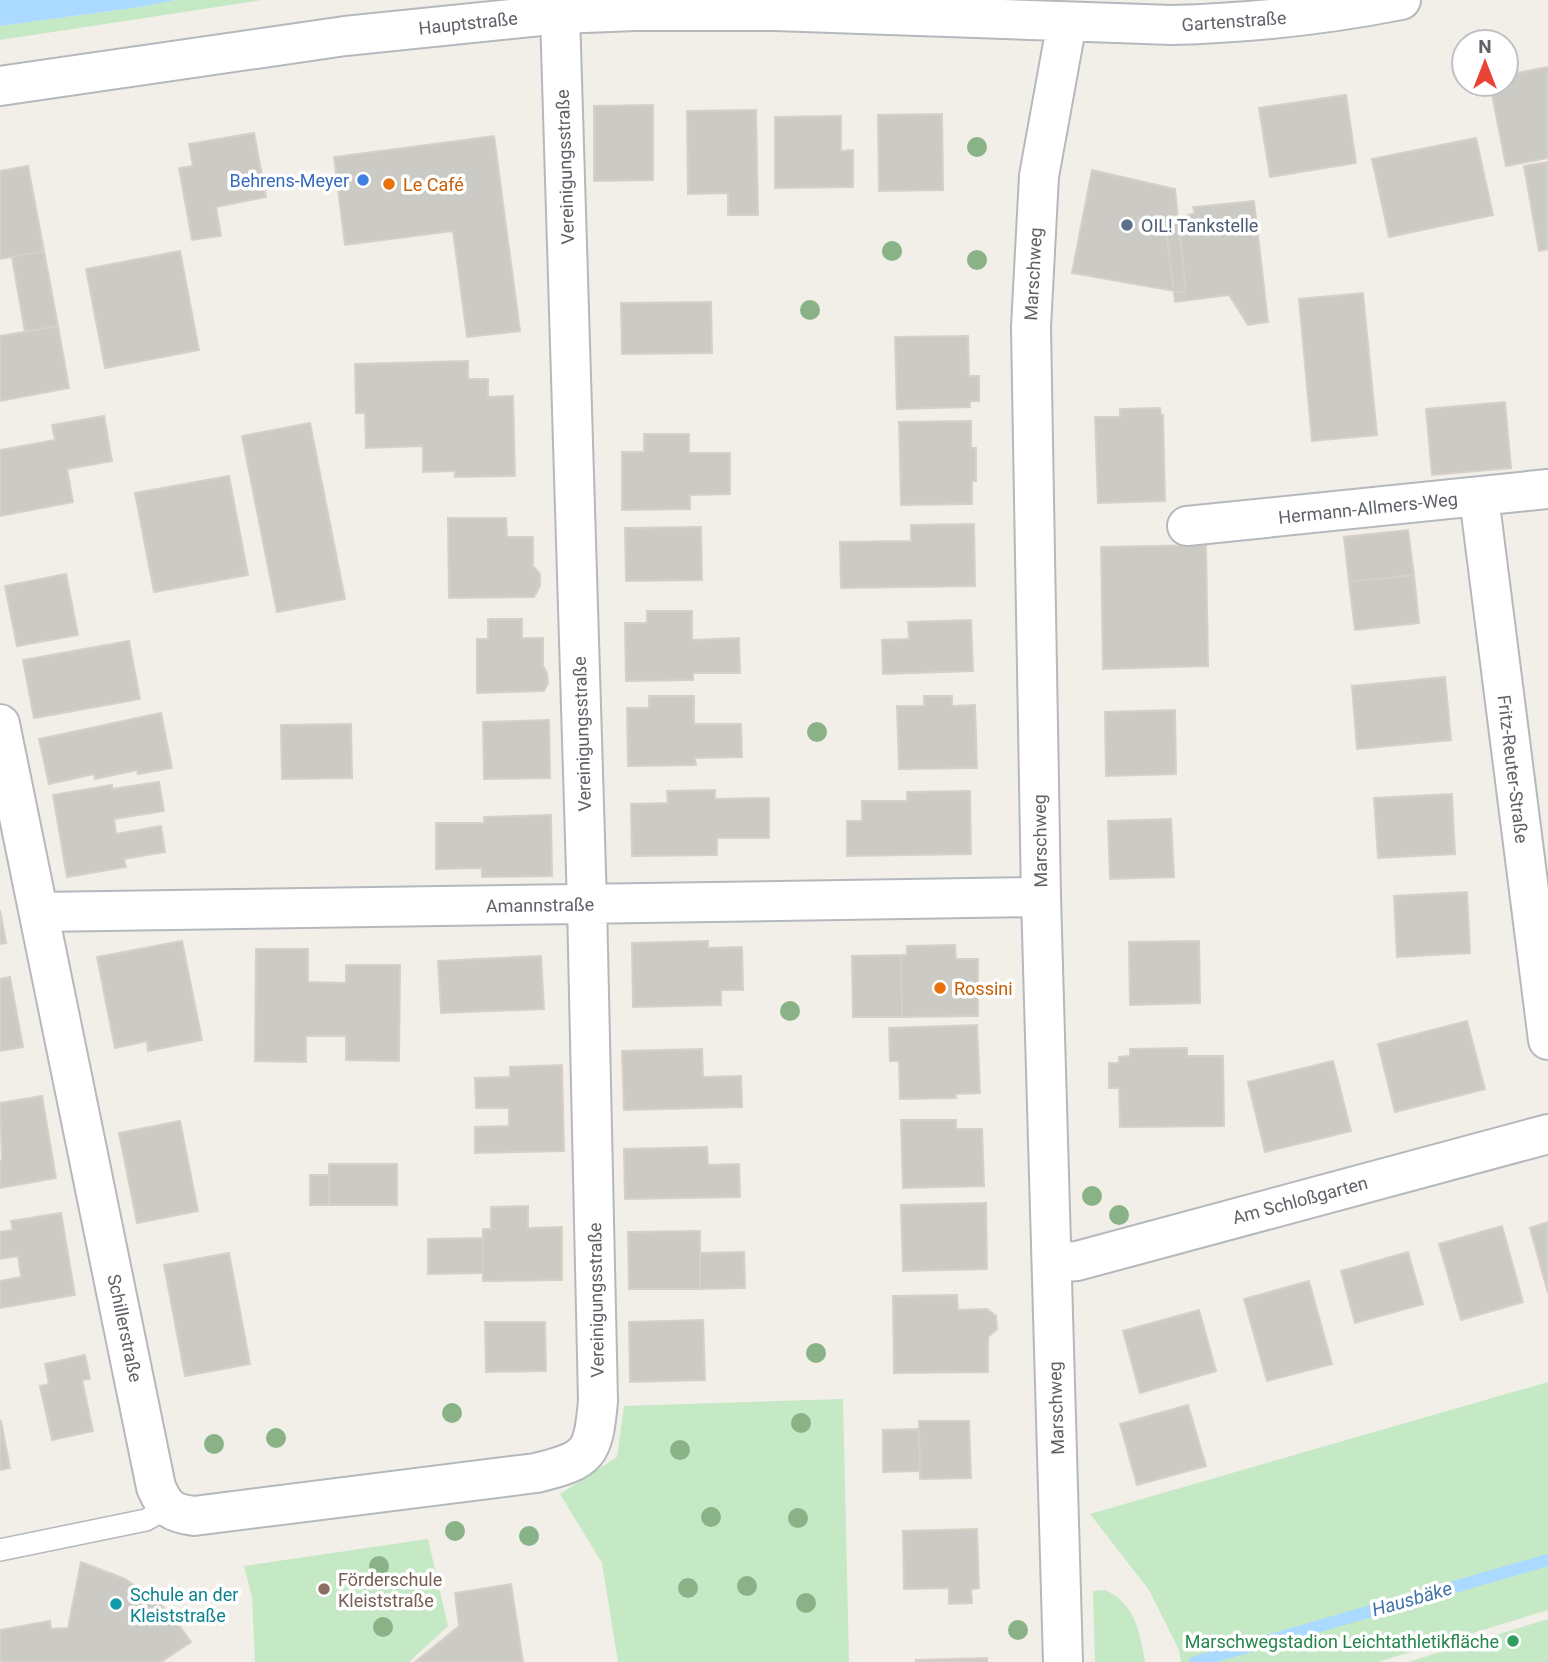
<svg xmlns="http://www.w3.org/2000/svg" width="1548" height="1662" viewBox="0 0 1548 1662" font-family="Roboto,sans-serif">
<rect width="100%" height="100%" fill="#f1efe8"/>
<path fill="#c5e8c5" d="M176,0H262L0,40V26L140,7Z
M1548,1382V1610L1378,1662H1181L1179,1650L1149,1590L1090,1514Z
M843,1399L849,1662H618L602,1563L560,1494L617,1457L624,1406Z
M428,1539L448,1626L409,1662H255L252,1597L244,1566Z
M1105,1590C1135,1603 1140,1633 1145,1662H1095L1093,1591Z
M1548,1619V1662H1408Z"/>
<path fill="#aadaff" d="M0,0H176L140,7L0,26Z"/>
<g fill="none" stroke-linecap="round" stroke-linejoin="round">
<path stroke="#aadaff" stroke-width="12" d="M1195,1662L1548,1560"/>
</g>
<path fill="#cccac5" stroke="#d6d1c6" stroke-width="2" d="M1548,67V158L1506,166L1490,84H1506V75Z
M1346,95L1356,163L1270,177L1259,108Z
M653,105V180L594,181V106Z
M756,110L758,215H728V193L688,194L687,111Z
M942,114L943,190L879,191L878,115Z
M841,116V151L853,150V187L775,188V117Z
M254,133L266,197L216,207L221,236L192,240L179,168L193,166L189,144Z
M494,136L520,331L467,337L453,231L345,245L334,157Z
M1476,138L1493,215L1389,237L1372,159Z
M1548,162V249L1539,251L1524,166Z
M28,166L44,251L0,259V171Z
M1092,170L1175,189L1186,293L1072,273Z
M1254,201L1268,322L1248,325L1229,295L1175,302L1165,223L1195,213L1193,207Z
M44,251L58,326L25,332L12,257Z
M180,251L199,350L105,368L86,269Z
M1363,293L1377,435L1312,441L1299,299Z
M711,302L712,353L622,354L621,303Z
M58,326L69,388L0,401V336Z
M968,336L969,376H979V401H970V407L897,409L895,337Z
M468,361V379H488V397L513,396L515,476L455,477V471L423,472V446L366,448L365,413H356L355,364Z
M1505,402L1511,468L1432,475L1426,409Z
M1160,408L1161,415H1163L1165,501L1098,503L1095,417H1120V409Z
M104,416L112,461L67,469L73,502L0,516V450L55,440L52,425Z
M971,421V448H976V481H972V504L901,505L899,422Z
M310,423L345,599L277,612L242,436Z
M644,434H689V453H730V494L690,495V509L622,510V452H644Z
M229,476L248,575L154,592L135,493Z
M448,518H506L507,537H533V566L540,574V586L534,597L449,598Z
M974,524L975,586L841,588L840,542L911,541V525Z
M701,527L702,580L626,581L625,528Z
M1408,530L1414,575L1349,582L1344,537Z
M1206,545L1208,666L1103,669L1101,547Z
M66,574L78,635L17,646L5,586Z
M1414,575L1419,623L1355,630L1349,582Z
M647,611H692V640L739,638L740,673H693V680L626,681L625,623H647Z
M488,619H522V638H543V666L547,673L548,683L544,691L477,693V639H488Z
M971,620L973,671L883,674L882,640L909,639L908,622Z
M129,641L140,699L34,718L23,660Z
M1445,677L1451,740L1357,749L1352,686Z
M649,696H694V724H741L742,757L695,758L696,765L628,766L627,708H649Z
M924,696H952V706L975,705L977,768L899,769L897,706H924Z
M1175,710L1176,774L1106,776L1105,712Z
M161,713L172,768L138,774L137,770L95,779L94,774L49,784L39,739Z
M549,720L550,778L484,779L483,722Z
M351,724L352,778L282,779L281,725Z
M159,782L164,811L114,819L116,834L161,826L165,852L124,859L126,867L67,877L53,795L112,785V789Z
M715,790V799L769,798V838H717V855L632,856L631,804L668,803L667,791Z
M970,791L971,854L847,856V821H862V801H907V792Z
M1452,794L1455,854L1378,858L1374,798Z
M551,815L552,876L482,877V868L436,869V823H484V817Z
M1171,819L1174,877L1110,879L1108,821Z
M1467,892L1470,953L1397,957L1394,896Z
M0,910L6,943L0,944Z
M182,941L202,1040L148,1051L147,1041L115,1048L97,957Z
M708,941V948L742,947L743,990H721V1005L633,1007L632,943Z
M1199,941L1200,1003L1130,1005L1129,942Z
M955,945L956,959H978V1016L902,1017L901,955H907V946Z
M256,949H308V982L346,983V965H400L399,1061L346,1060V1036H306V1062L255,1061Z
M901,955L902,1017H853L852,956Z
M541,956L544,1009L441,1013L438,961Z
M10,977L23,1047L0,1051V979Z
M1467,1021L1485,1089L1395,1112L1378,1044Z
M977,1025L980,1093L956,1094V1098L900,1099L899,1061H890L889,1028Z
M1187,1048V1056H1223L1224,1126L1120,1127L1119,1088H1109V1063H1119V1057L1130,1056V1049Z
M702,1049L703,1077L741,1076L742,1107L624,1110L622,1051Z
M1333,1061L1351,1131L1265,1152L1248,1082Z
M562,1065L564,1151L475,1153V1127L509,1126V1108H476L475,1078L510,1077V1067Z
M42,1096L56,1178L0,1188V1161L2,1160L0,1103Z
M901,1120H956V1129H982L984,1186L903,1188Z
M180,1121L198,1211L137,1223L119,1133Z
M707,1147L708,1165L739,1164L740,1197L625,1199L624,1149Z
M329,1164H397V1205H329Z
M310,1175H329V1205H310Z
M986,1203L987,1269L903,1271L901,1205Z
M528,1206V1228L562,1227V1280L483,1281V1229H491V1207Z
M61,1213L75,1295L0,1308V1281L21,1277L18,1256L0,1259V1232L13,1230L11,1221Z
M1548,1222V1293L1530,1228Z
M1502,1226L1523,1302L1461,1320L1439,1244Z
M700,1231V1289H629L628,1232Z
M483,1238V1273L428,1274V1239Z
M744,1252L745,1288L700,1289V1253Z
M1408,1252L1423,1304L1355,1323L1341,1271Z
M229,1253L250,1364L185,1376L164,1265Z
M1309,1281L1332,1364L1267,1381L1244,1299Z
M957,1295L958,1310L987,1309L996,1316L997,1329L988,1337V1372L894,1373L893,1296Z
M1199,1310L1216,1371L1140,1393L1123,1331Z
M703,1320L705,1380L630,1382L629,1322Z
M485,1322H545L546,1371L486,1372Z
M85,1355L90,1379L82,1380L93,1431L52,1440L40,1386L49,1384L45,1364Z
M1188,1405L1206,1466L1137,1485L1120,1424Z
M1,1421L10,1468L0,1470V1422Z
M919,1421H969L971,1478L920,1479Z
M919,1429L920,1471L883,1472V1430Z
M977,1529L979,1588L971,1589L972,1603L949,1604V1588L904,1589L903,1531Z
M81,1562L125,1579L149,1595L170,1613L191,1642L161,1662H0V1630L50,1621L51,1629L68,1628Z
M511,1584L523,1662H415L459,1626L455,1593Z
M987,1658V1662H916V1660Z"/>
<g fill="none" stroke-linecap="round" stroke-linejoin="round">
<g stroke="#b5b8bc" stroke-width="24">
<path id="service" d="M0,1550L146,1520L167,1508"/>
</g>
<g stroke="#b5b8bc" stroke-width="42">
<path id="minor" d="M1479,497L1548,1040
M1187,526L1548,489
M0,724L156,1487C165,1508 171,1513 194,1516L536,1473C590,1460 593,1454 598,1401L587,904L560,14
M39,912L1041,897
M1052,1263L1077,1261L1548,1134"/>
</g>
<g stroke="#b5b8bc" stroke-width="42">
<path id="tertiary" d="M0,86L345,36L560,14L635,11H775L1172,25C1249,23 1325,15 1401,0
M1063,1662L1041,897L1031,327L1039,176L1067,22"/>
</g>
<use href="#service" stroke="#fff" stroke-width="21"/>
<use href="#minor" stroke="#fff" stroke-width="38"/>
<use href="#tertiary" stroke="#fff" stroke-width="38"/>
</g>
<g fill="#89b387">
<circle cx="977" cy="147" r="10"/>
<circle cx="892" cy="251" r="10"/>
<circle cx="977" cy="260" r="10"/>
<circle cx="810" cy="310" r="10"/>
<circle cx="817" cy="732" r="10"/>
<circle cx="790" cy="1011" r="10"/>
<circle cx="1092" cy="1196" r="10"/>
<circle cx="1119" cy="1215" r="10"/>
<circle cx="816" cy="1353" r="10"/>
<circle cx="452" cy="1413" r="10"/>
<circle cx="801" cy="1423" r="10"/>
<circle cx="276" cy="1438" r="10"/>
<circle cx="214" cy="1444" r="10"/>
<circle cx="680" cy="1450" r="10"/>
<circle cx="711" cy="1517" r="10"/>
<circle cx="798" cy="1518" r="10"/>
<circle cx="455" cy="1531" r="10"/>
<circle cx="529" cy="1536" r="10"/>
<circle cx="379" cy="1566" r="10"/>
<circle cx="747" cy="1586" r="10"/>
<circle cx="688" cy="1588" r="10"/>
<circle cx="806" cy="1603" r="10"/>
<circle cx="383" cy="1627" r="10"/>
<circle cx="1018" cy="1630" r="10"/>
</g>
<circle fill="#3f7fe0" stroke="#fff" stroke-width="2.5" cx="363" cy="180" r="7"/>
<g fill="#e8710a" stroke="#fff" stroke-width="2.5">
<circle cx="389" cy="184" r="7"/>
<circle cx="940" cy="988" r="7"/>
</g>
<circle fill="#5c6f8a" stroke="#fff" stroke-width="2.5" cx="1127" cy="225" r="7"/>
<circle fill="#8d6e63" stroke="#fff" stroke-width="2.5" cx="324" cy="1589" r="7"/>
<circle fill="#0f9aa8" stroke="#fff" stroke-width="2.5" cx="116" cy="1604" r="7"/>
<circle fill="#2e9e5b" stroke="#fff" stroke-width="2.5" cx="1513" cy="1641" r="7"/>
<g text-anchor="middle" dominant-baseline="central" stroke-width="7" stroke-linejoin="round" paint-order="stroke">
<g font-size="18" fill="#5f6368" stroke="#fff">
<text transform="translate(1234 21) rotate(-4)">Gartenstraße</text>
<text transform="translate(468 23) rotate(-6)">Hauptstraße</text>
<text transform="translate(565 167) rotate(-92)">Vereinigungsstraße</text>
<text transform="translate(1033 274) rotate(-87)">Marschweg</text>
<text transform="translate(1368 508) rotate(-6)">Hermann-Allmers-Weg</text>
<text transform="translate(582 734) rotate(-92)">Vereinigungsstraße</text>
<text transform="translate(1513 769) rotate(83)">Fritz-Reuter-Straße</text>
<text transform="translate(1040 841) rotate(-91)">Marschweg</text>
<text transform="translate(540 905) rotate(-1)">Amannstraße</text>
<text transform="translate(1300 1200) rotate(-15)">Am Schloßgarten</text>
<text transform="translate(596 1300) rotate(-91)">Vereinigungsstraße</text>
<text transform="translate(125 1328) rotate(78)">Schillerstraße</text>
<text transform="translate(1056 1408) rotate(-92)">Marschweg</text>
</g>
<g font-size="18" fill="#366cbe" stroke="#fff" text-anchor="end">
<text x="349" y="180">Behrens-Meyer</text>
</g>
<g font-size="18" fill="#c56008" stroke="#fff" text-anchor="start">
<text x="403" y="184">Le Café</text>
<text x="954" y="988">Rossini</text>
</g>
<g font-size="18" fill="#4e5e75" stroke="#fff" text-anchor="start">
<text x="1141" y="225">OIL! Tankstelle</text>
</g>
<g font-size="18" fill="#785e54" stroke="#fff" text-anchor="start">
<text x="338" y="1579">Förderschule<tspan x="338" dy="21">Kleiststraße</tspan></text>
</g>
<g font-size="18" fill="#0d838f" stroke="#fff" text-anchor="start">
<text x="130" y="1594">Schule an der<tspan x="130" dy="21">Kleiststraße</tspan></text>
</g>
<g font-size="18" fill="#27864d" stroke="#fff" text-anchor="end">
<text x="1499" y="1641">Marschwegstadion Leichtathletikfläche</text>
</g>
<g font-size="19" font-style="italic" fill="#4174aa" stroke="#fff">
<text transform="translate(1412 1599) rotate(-16)">Hausbäke</text>
</g>
</g>
<g transform="translate(1485 63)"><circle r="33" fill="#ffffff" stroke="#bfc1c3" stroke-width="2"/>
<path d="M0-5L12 26L0 18L-12 26Z" fill="#ea4335"/>
<text y="-10" font-size="19" font-weight="bold" text-anchor="middle" fill="#5f6368">N</text>
</g>
</svg>
